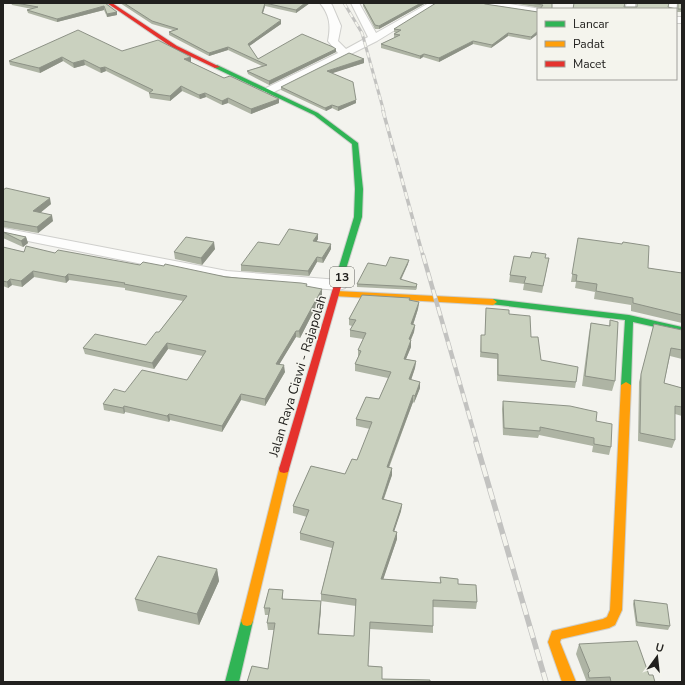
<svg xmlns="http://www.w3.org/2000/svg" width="685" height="685" viewBox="0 0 685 685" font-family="'Nunito Sans',sans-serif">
<rect width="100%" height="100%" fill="#f3f3ee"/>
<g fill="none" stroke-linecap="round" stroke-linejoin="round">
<g stroke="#cfcfcc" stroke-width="2">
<path id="street" d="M320,3H330L332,5L341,26L338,41L346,49L368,37L351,3H359L376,33L429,3H439L377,41L272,93H264L262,91L264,89L338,53L328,41C331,26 330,15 320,3Z
M481,3H503L541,9H538V14L485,6Z
M627,3H635V9H625Z
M669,3H677L676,11V9H668Z
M676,17H682V23H676Z
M3,228L227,271L339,280L345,282L347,285L345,288L339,290L227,281L3,236Z"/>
</g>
<g stroke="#cfcfcc" stroke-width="2">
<path id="fast" d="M217,65L318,113L358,143L363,189L362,217L342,282H339L335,280L354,217L355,189L352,144L314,115L215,68L214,67Z
M493,299L629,315L682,327V333L633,322L631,385L626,388L621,385L625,320L490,304L489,302L490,300Z
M247,616L251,617L253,621L239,682H225L241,621L243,617Z"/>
</g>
<g stroke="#cfcfcc" stroke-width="2">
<path id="slow" d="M337,291L493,299L497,302L493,305L334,296L333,294L334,292Z
M626,382L631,385L622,610L615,625L609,628L561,639L560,642L576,682H562L548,642L552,631L603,619L607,617L610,610L621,385Z
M284,465L288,466L289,469L253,621L251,625L247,626L243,625L241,621L279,469L280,466Z"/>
</g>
<g stroke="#cfcfcc" stroke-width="2">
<path id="jam" d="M107,3H112L177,46L220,67L215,68L173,48Z
M336,278H339L343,280L289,469L288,472L284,473L280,472L279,469Z"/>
</g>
<use href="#street" fill="#fdfdfc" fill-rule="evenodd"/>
<use href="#fast" fill="#30b455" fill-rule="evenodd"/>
<use href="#slow" fill="#ff9f0a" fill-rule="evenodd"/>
<use href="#jam" fill="#e5322d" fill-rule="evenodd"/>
<g stroke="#c2c2c0" stroke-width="3">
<path id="rail-far3" d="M344,3L362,33L384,112"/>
</g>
<g stroke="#c2c2c0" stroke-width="3.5">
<path id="rail-far2" d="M383,111L423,256"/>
</g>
<g stroke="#c2c2c0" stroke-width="4.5">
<path id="rail-far1" d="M423,255L477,443"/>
</g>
<g stroke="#c2c2c0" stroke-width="5.5">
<path id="rail" d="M476,442L546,682"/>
</g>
<use href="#rail-far3" stroke="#f4f4ed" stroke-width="2" stroke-dasharray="5.5" stroke-linecap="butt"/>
<use href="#rail-far2" stroke="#f4f4ed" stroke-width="2.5" stroke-dasharray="7" stroke-linecap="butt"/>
<use href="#rail-far1" stroke="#f4f4ed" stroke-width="3" stroke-dasharray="9" stroke-linecap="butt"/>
<use href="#rail" stroke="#f4f4ed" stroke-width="4" stroke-dasharray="12" stroke-linecap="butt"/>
</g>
<path fill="#aeb4a4" d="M11,3H105L117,12V15L107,17L104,10L57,22L28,13L27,10L32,9L12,5Z
M120,3H310L296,13L265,6L263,13L281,24L249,46L258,59L336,49V52L269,85L248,74L247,71L262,66L228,50L209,56L169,35V32L173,30L152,24Z
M363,3H426L379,29H375L363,6Z
M512,3H552L541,8Z
M678,3H682V12H677Z
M485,4L538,12L530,40L508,36L491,48L473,44L439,62L423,57L420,59L381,48V44L396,37H394V34L396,33L394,32V29Z
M122,51L191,62H190L224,78L279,99V103L251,114L228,103L222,105L206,97L200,99L182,91L170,101L150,98L149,93H150L106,71L101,73L85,65L74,68L63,61L40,73L10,65L9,61Z
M364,59V63L331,73L356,103L338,111L332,108L326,111L281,90V87Z
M3,190L51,204L40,213L53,221L38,233L3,227Z
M3,232L26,237L28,243L23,247L3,238Z
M318,234V239L316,241L331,249L323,263L317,262L309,276L241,271V265L279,245Z
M623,242L648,268L681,273V256L682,251V323L631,311V305L594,299L595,292L575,288L576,282H571L577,245L622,244Z
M3,247L24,252L55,253L140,265L307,287L322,295L300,338L296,337L279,364L285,372L265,406L241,400L222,432L170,420L169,422L125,412L124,414L104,410L103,404L125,392L187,380L203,356L168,349L154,369L85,354L83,348L146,345L159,332L183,301L125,290V288L69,280L66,283L34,277L22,287L12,285L8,288L3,286Z
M215,249L202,265L175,259L174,252Z
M530,258H549L542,293L523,290L524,284L509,282L510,275Z
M408,264L401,280L417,284V288L416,290L357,287V284L386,266Z
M362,295L410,298V300L419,302L418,309L413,325H415L414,332L411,340V347L406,359L416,361L415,368L411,380L420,382V388L414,403L413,402L389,468H392V475L384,499L402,504L401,511L394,531L397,532V539L383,579L440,583V577L458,579V584L476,585L477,602L476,609L433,607V633L370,629L368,666L382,667V679L430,680V682H247L252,666L268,669L274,630H268L267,623L269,615H265L264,608L269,589L283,590V599L321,601V608L319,634L354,636L356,606L321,601V594L332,548L300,540V533L307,517L293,513V506L311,466L345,474L352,459L357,460L370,429L356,426V419L366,397L379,399L388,378L355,371V364L358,357V350L363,339L350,337V330L352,326L349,325V319Z
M486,308L509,314L531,337L541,360L576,382L575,388L497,381V359L480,357L481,335H485Z
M610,320L615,381L612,391L582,386L589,333L591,323L609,326Z
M654,324L682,330V359L670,356L664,383L682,388V416L675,414V440L672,448L638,441L639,382Z
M503,401L596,421L611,447L609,455L592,452L593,446L539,435L538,438L503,435L502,409Z
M217,569L219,581L199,625L138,611L135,599Z
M634,600L670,626L668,630L636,626L633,604Z
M579,644L649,675L655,682H585L586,680L576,654Z"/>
<path fill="#8d9286" d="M265,3V6L262,16V13Z
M305,3H310L296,13V10Z
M421,3H426L379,29V26Z
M104,6V10L57,22V19Z
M117,12V15L107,17V14Z
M281,20V24L248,47V44Z
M538,31V34L530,40L531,37Z
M508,33V36L491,48L492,45Z
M473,41V44L439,62V58Z
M228,47V50L209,56V53Z
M336,49V52L269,85V81Z
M424,54L423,57L420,59V56Z
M62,57L63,61L40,73L39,68Z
M191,57V62L185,64L184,59Z
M364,59V63L327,75V71Z
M84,60L85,65L74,68L73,63Z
M105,67L106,71L101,73L100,68Z
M181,86L182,91L170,101V96Z
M205,93L206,97L200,99L199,95Z
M228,98V103L222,105V101Z
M279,99V103L251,114V109Z
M356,100V103L338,111V107Z
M332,105V108L326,111L325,108Z
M50,198L51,204L35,217L33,211Z
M52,215L53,221L38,233L37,227Z
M318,234V239L314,246L313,241Z
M26,237L28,243L23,247L21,241Z
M214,242L215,249L202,265L201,258Z
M331,244V249L323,263L322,258Z
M317,257V262L309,276L308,271Z
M409,260L408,264L399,283L400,279Z
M33,271L34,277L22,287L21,281Z
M68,274L69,280L66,283L65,277Z
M10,279L12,285L8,288L7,282Z
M322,289V295L300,338L299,331Z
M419,302L418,309L411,331V324Z
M415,325L414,332L408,346L409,339Z
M296,331V337L276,370V364Z
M411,340V347L403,366L404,359Z
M167,343L168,349L154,369L152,363Z
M416,361L415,368L409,386V379Z
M284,365L285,372L265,406V399Z
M420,382V388L414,403L415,396Z
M241,394V400L222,432V426Z
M413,395V402L386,474L387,467Z
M124,406L125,412L124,414L123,408Z
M169,414L170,420L169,422L167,416Z
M392,468V475L381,506L382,499Z
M402,504L401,511L392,538L393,531Z
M397,532V539L381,586V579Z
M217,569L219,581L199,625L197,614Z
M321,601V608L318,641V634Z"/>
<path fill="#cad1bf" stroke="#8d9286" d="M16,3H105L117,12L107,14L104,6L57,19L27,10L38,7Z
M124,3H305L296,10L265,3L262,13L281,20L248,44L258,59L302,34L333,47L336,49L269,81L247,71L267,65L228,47L209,53L169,32L178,29L152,21Z
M363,3H421L379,26L375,25Z
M436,3H483L485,4L538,12V31L531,37L508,33L492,45L473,41L439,58L424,54L420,56L381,44L400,35L394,34L401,30L394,29Z
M530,3H552V9H540L543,5Z
M574,3H625L624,7H637V3H669L668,7L676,9L668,8V9H573Z
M678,3H682V9H678Z
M78,30L122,51L158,40L191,57L184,59L224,78L230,76L279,99L251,109L228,98L222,101L205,93L199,95L181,86L170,96L149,93L153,90L105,67L100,68L84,60L73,63L62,57L39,68L9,61Z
M349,53L364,59L327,71L353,82L356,100L338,107L332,105L325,108L281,87Z
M6,188L50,198L33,211L52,215L37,227L3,221V190Z
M289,229L318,234L313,241L331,244L322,258L317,257L308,271L241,265L258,242L279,245Z
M3,232L26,237L21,241Z
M186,237L214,242L201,258L174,252Z
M578,238L622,244L623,242L649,246L648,268L682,273V315L633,303V298L596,291L597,284L576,281L577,275L572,274Z
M26,246L55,253L58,250L140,265L143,262L164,266L165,264L226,277L301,283L307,284L306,286L322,289L299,331H296L276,364L284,365L265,399L241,394L222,426L169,414L167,416L124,406L123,408L103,404L114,389L125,392L142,370L187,380L206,351L167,343L152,363L83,348L95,334L146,345L156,332H159L187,296L124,284L125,283L68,274L65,277L33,271L21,281L10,279L7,282L3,281V247L24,252Z
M532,252L546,254L545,258H549L543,286L524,283L526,277L510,275L514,256L530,258Z
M390,257L409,260L400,279L417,284L416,287L357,284L368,263L386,266Z
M362,295L410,298L409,300L419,302L411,324L415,325L409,339L411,340L404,359L416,361L409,379L420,382L415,396L413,395L387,467L392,468L382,499L402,504L393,531L397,532L381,579L441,583L440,577L458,579V584L476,585L477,602L433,600V626L370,622L368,666L382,667V679L430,680V682H247L252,666L268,669L275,623H267L270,608H264L269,589L283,590L282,599L321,601L318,634L354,636L356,599L321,594L334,542L300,533L309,510L293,506L311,466L345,474L352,459L357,460L372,422L356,419L366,397L379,399L391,372L355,364L361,351L358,350L366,333L350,330L356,320L349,319Z
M486,308L509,310V314L530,316L531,337H538L541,360L578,367L576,382L498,375V354L481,352V335H485Z
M610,320L618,322L615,381L585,376L591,323L610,326Z
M654,324L682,330V350L671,348L664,383L682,388V407L675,406V440L640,433L641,374Z
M503,401L570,406L597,412L596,421L612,424L611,447L594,444V438L540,427V431L504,428Z
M158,556L217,569L197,614L135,599Z
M634,600L667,604L670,626L637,622Z
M637,641L649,675H653L655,682H611L610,677L589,678L588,673L590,671L579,644Z"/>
<g text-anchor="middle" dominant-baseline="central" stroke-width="3" stroke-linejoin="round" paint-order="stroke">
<rect fill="#f4f4ed" stroke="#60605c" stroke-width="1" x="330" y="267" width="24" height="20" rx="3"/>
<g font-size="12" font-weight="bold" fill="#21201e">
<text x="342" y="277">13</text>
</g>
<g font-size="13" fill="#21201e" stroke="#f4f4ed">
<text transform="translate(298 376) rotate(-73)">Jalan Raya Ciawi - Rajapolah</text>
</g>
</g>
<rect width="685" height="685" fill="none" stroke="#21201e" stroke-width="8"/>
<rect x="537" y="8" width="140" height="72" fill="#f4f4ed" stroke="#a09f9a"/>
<rect x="545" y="21" width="20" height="6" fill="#30b455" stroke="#a09f9a"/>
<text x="573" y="28" font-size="12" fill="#21201e">Lancar</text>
<rect x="545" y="41" width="20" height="6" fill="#ff9f0a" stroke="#a09f9a"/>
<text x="573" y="48" font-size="12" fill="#21201e">Padat</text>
<rect x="545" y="61" width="20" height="6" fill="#e5322d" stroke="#a09f9a"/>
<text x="573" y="68" font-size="12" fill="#21201e">Macet</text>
<g transform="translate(657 657) rotate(15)" stroke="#f4f4ed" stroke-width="3" paint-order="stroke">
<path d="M0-3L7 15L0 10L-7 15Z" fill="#21201e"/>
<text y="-6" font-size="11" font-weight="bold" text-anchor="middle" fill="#21201e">U</text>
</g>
</svg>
